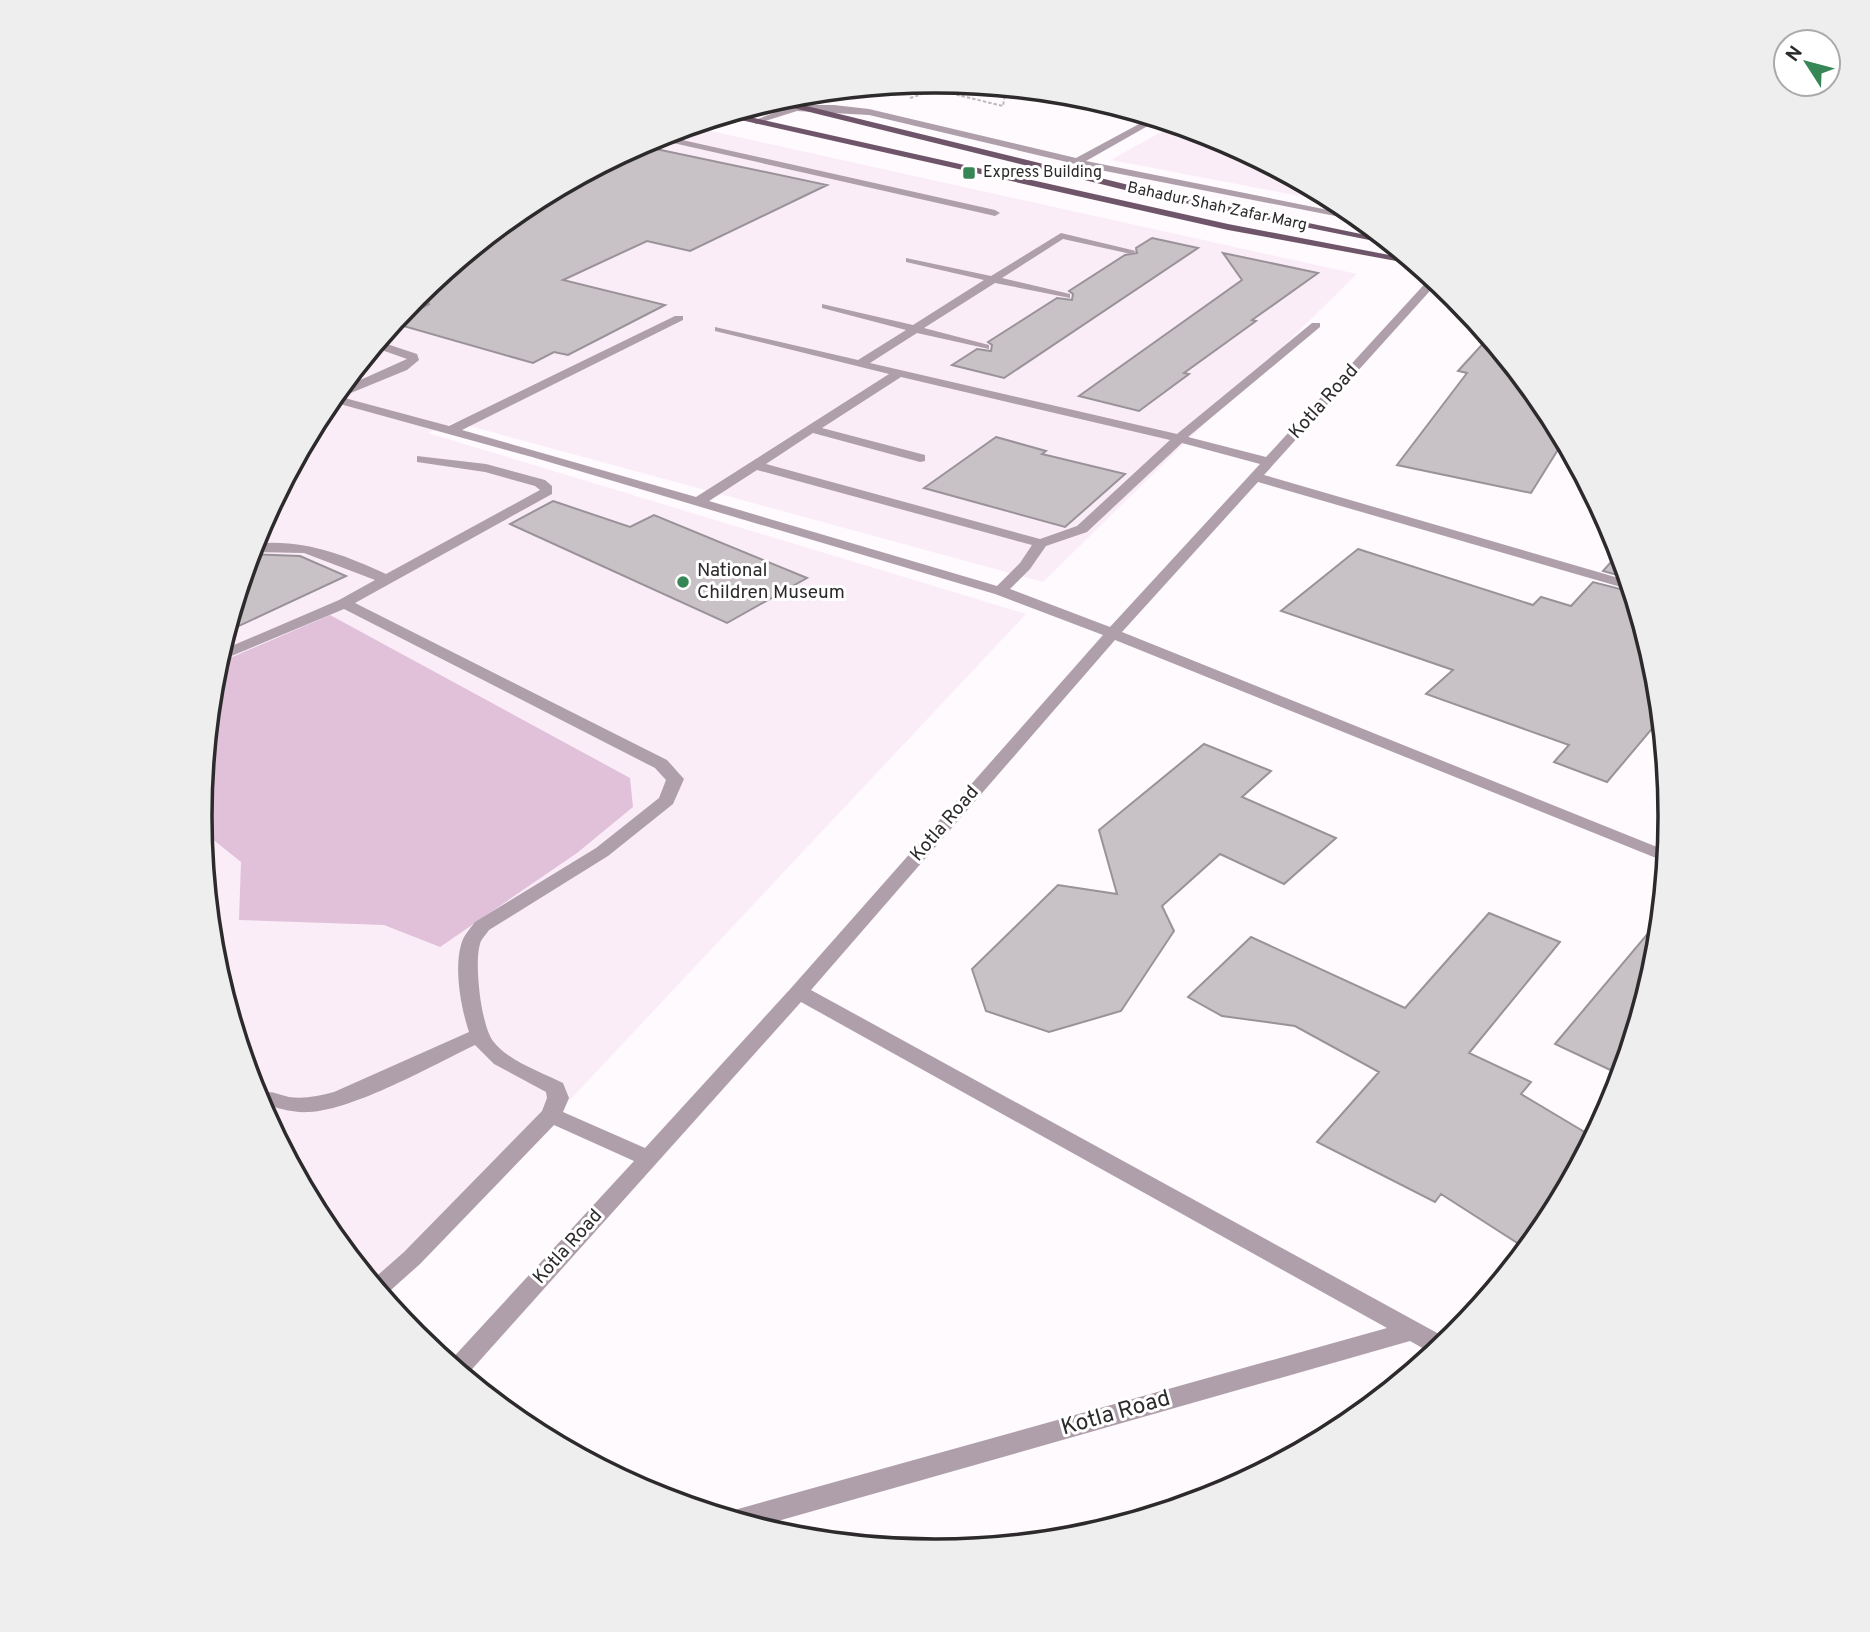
<svg xmlns="http://www.w3.org/2000/svg" width="1870" height="1632" viewBox="0 0 1870 1632" font-family="Overpass,sans-serif">
<rect width="100%" height="100%" fill="#fefafd"/>
<path fill="#fbedf8" d="M688,126L1357,274L1043,582L455,422L428,433L1026,614L384,1298L323,1224L255,1097L214,959L200,816L214,672L256,534L324,407L415,296L527,204L654,136Z
M1170,127L1217,137L1342,204L1111,160Z"/>
<path fill="#e0c1d9" d="M330,615L630,778L633,807L577,853L440,947L384,925L239,920L241,862L201,830L200,816L214,672L216,664Z"/>
<path fill="#c8c1c6" stroke="#999298" stroke-width="2" d="M637,145L827,185L690,251L647,241L563,280L665,305L568,355L554,352L533,363L393,323L429,304L421,291L527,204Z
M1152,238L1198,248L1004,378L952,365L977,349L991,351L992,345L988,342L1057,298L1072,300L1073,294L1069,291L1125,255L1137,253L1136,248Z
M1223,253L1318,273L1252,320L1256,321L1184,373L1189,374L1139,411L1079,396L1242,280Z
M1489,337L1547,408L1564,440L1531,493L1397,465L1467,373L1458,371Z
M996,437L1046,451L1042,454L1125,474L1065,527L924,488Z
M553,501L630,527L654,515L807,578L727,623L510,524Z
M1358,549L1533,605L1541,597L1571,606L1593,582L1632,592L1656,673L1661,718L1607,782L1554,762L1569,745L1426,694L1453,670L1281,611Z
M1620,552L1628,578L1603,571Z
M249,554L300,556L346,576L226,632Z
M1204,744L1271,771L1242,797L1336,838L1284,884L1220,854L1162,906L1174,931L1121,1011L1049,1032L986,1011L972,969L1058,885L1117,894L1099,830Z
M1489,913L1560,942L1469,1053L1531,1082L1521,1094L1593,1137L1549,1220L1522,1246L1441,1194L1435,1202L1317,1142L1379,1072L1295,1026L1222,1016L1188,997L1251,937L1405,1008Z
M1660,919L1656,960L1621,1075L1555,1044Z"/>
<g fill="none" stroke-linecap="round" stroke-linejoin="round">
<path stroke="#bdbabc" stroke-width="2" stroke-dasharray="3.5 2" stroke-linecap="butt" d="M908,83L1003,106L1006,88
M910,98L935,90"/>
<path fill="#af9fab" fill-rule="evenodd" d="M834,105L869,109L1076,158L1152,117L1160,119L1086,161L1358,216L1366,222L1105,171L869,115L797,111L756,124L752,121L796,105Z
M660,135L995,210L1000,213L995,216L651,138Z
M1061,233L1136,251L1131,254L1063,239L1002,278L1070,294V298L995,283L924,328L989,345V349L917,333L870,363L1177,434L1312,323H1320V327L1188,437L1266,457L1431,277L1438,282L1264,475L1629,581L1631,590L1258,482L1122,632L1667,851L1666,862L1115,640L811,990L1450,1340L1433,1354L1410,1341L757,1527L726,1518L729,1513L738,1509L1387,1328L801,1002L465,1377L448,1363L634,1161L554,1125L420,1264L383,1297L370,1282L404,1252L542,1111L547,1098L546,1092L494,1064L475,1045C433,1065 354,1110 309,1112C292,1113 277,1108 262,1103L258,1098L262,1093C272,1090 279,1095 289,1097C304,1099 319,1096 334,1092L469,1032C461,1008 454,970 461,945C463,936 470,929 475,922L596,848L659,798L666,780L655,768L344,609L217,662L220,651L339,600L375,580L304,553L250,552L253,544C301,538 343,554 386,574L540,490L535,486L485,472L417,462V456L486,464L545,480L552,486V494L355,603L667,760L684,779L673,804L608,856L489,930C486,935 481,939 480,944C474,963 481,1025 493,1041C508,1061 541,1072 563,1083L569,1098L563,1112L645,1148L792,987L1103,635L995,594L532,457L329,401L338,390L407,359L373,347L378,341L417,354L419,360L407,370L341,397L449,426L675,316H683V320L462,430L696,497L889,374L715,331V327L858,360L906,330L822,308V304L913,325L984,280L906,262V258L991,276ZM901,377L1170,440L1077,526L1040,539L766,464L813,433L920,462L925,461V455L822,428ZM1182,443L1260,464L1110,627L1010,589L1030,569L1046,546L1087,532ZM757,470L1032,545L1020,563L997,586L709,501Z"/>
<path fill="#6f5569" fill-rule="evenodd" d="M778,99L1145,189L1385,239L1394,245L1145,195L769,102Z
M732,113L1228,224L1410,259L1418,265L1228,230L723,116Z"/>
</g>
<g fill="#368656" stroke="#fff" stroke-width="2.5">
<rect x="962" y="166" width="14" height="14" rx="3.5"/>
<circle cx="683" cy="582" r="7"/>
</g>
<g text-anchor="middle" dominant-baseline="central" stroke-width="6" stroke-linejoin="round" paint-order="stroke">
<g font-size="16" fill="#2d2a2c" stroke="#fff" text-anchor="start">
<text x="983" y="173">Express Building</text>
</g>
<g font-size="16" fill="#2d2a2c" stroke="#fff">
<text transform="translate(1217 207) rotate(12)">Bahadur Shah Zafar Marg</text>
</g>
<g font-size="19" fill="#2d2a2c" stroke="#fff">
<text transform="translate(1324 402) rotate(-48)">Kotla Road</text>
<text transform="translate(945 824) rotate(-49)">Kotla Road</text>
<text transform="translate(568 1247) rotate(-48)">Kotla Road</text>
</g>
<g font-size="19" fill="#2d2a2c" stroke="#fff" text-anchor="start">
<text x="697" y="571">National<tspan x="697" dy="22">Children Museum</tspan></text>
</g>
<g font-size="23" fill="#2d2a2c" stroke="#fff">
<text transform="translate(1116 1414) rotate(-16)">Kotla Road</text>
</g>
</g>
<path d="M0 0H1870V1632H0ZM212 816a723 723 0 1 1 1446 0a723 723 0 1 1-1446 0Z" fill="#eee" fill-rule="evenodd"/>
<path fill="none" stroke="#2d2a2c" stroke-width="3.5" d="M212 816a723 723 0 1 1 1446 0a723 723 0 1 1-1446 0Z"/>
<g transform="translate(1807 63) rotate(306)"><circle r="33" fill="#ffffff" stroke="#abaaab" stroke-width="2"/>
<path d="M0-5L12 26L0 18L-12 26Z" fill="#368656"/>
<text y="-10" font-size="19" font-weight="bold" text-anchor="middle" fill="#2d2a2c">N</text>
</g>
</svg>
